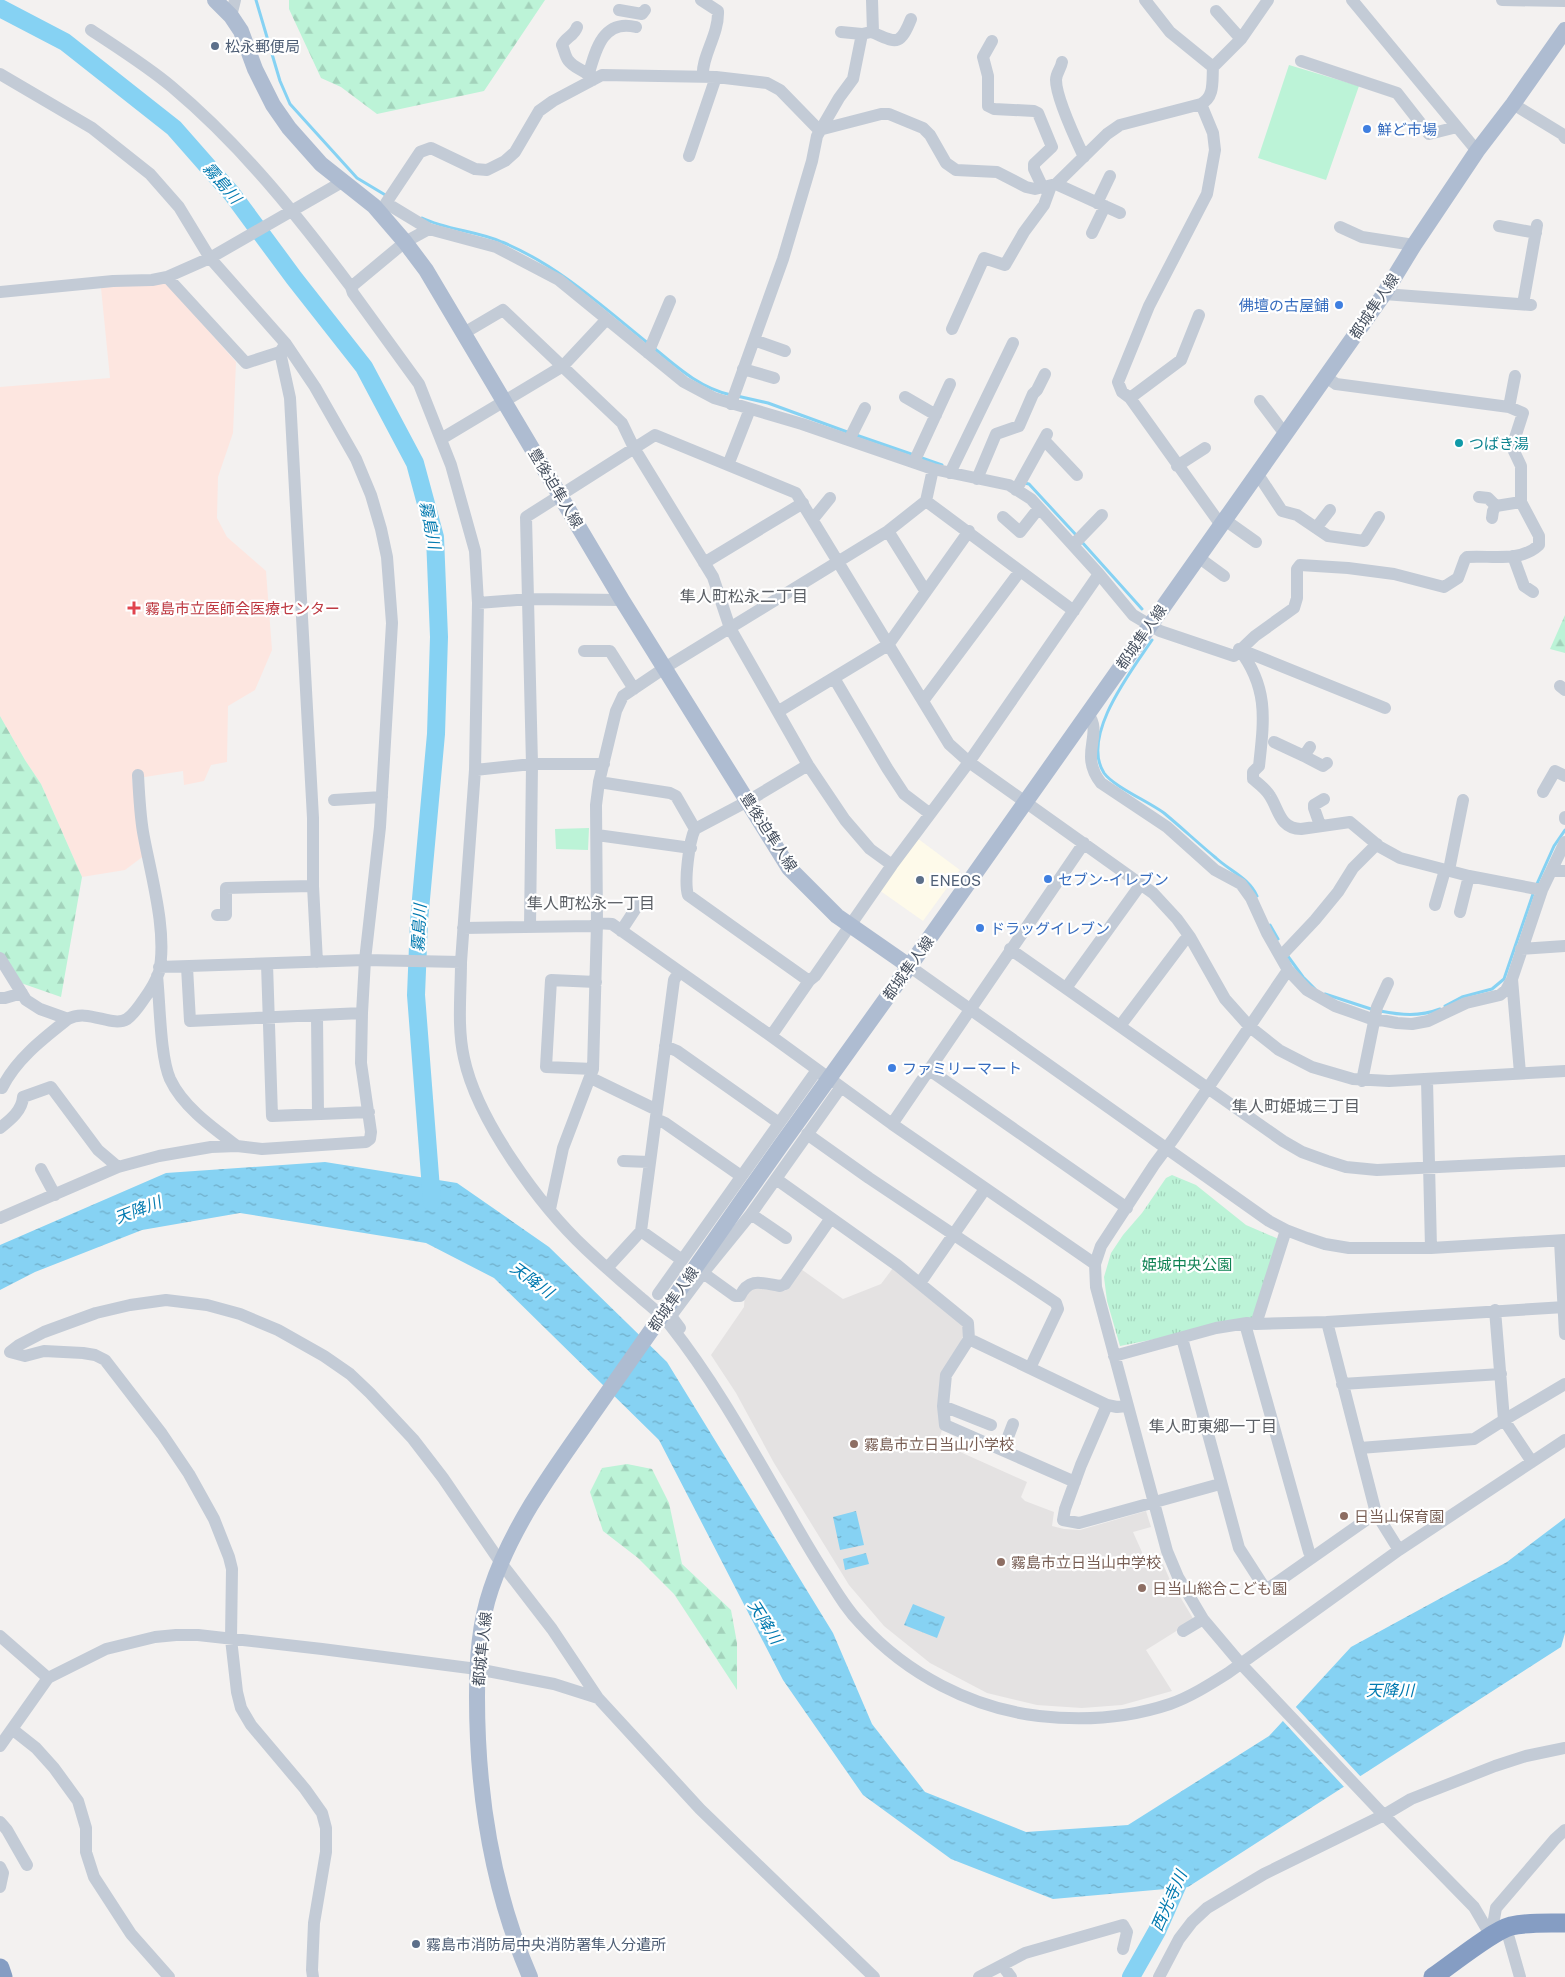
<svg xmlns="http://www.w3.org/2000/svg" width="1565" height="1977" viewBox="0 0 1565 1977" font-family="'Public Sans','Noto Sans JP',sans-serif">
<defs>
<pattern id="forest-firs" width="22" height="20" patternUnits="userSpaceOnUse" patternTransform="scale(1.25)"><rect width="22" height="20" fill="#bcf3d7"/><path d="M5 1l3.5 6h-7zM16 11l3.5 6h-7z" fill="#a3d2bb"/></pattern>
<pattern id="park-tufts" width="24" height="20" patternUnits="userSpaceOnUse" patternTransform="scale(1.25)"><rect width="24" height="20" fill="#bcf3d7"/><path d="M3 7l-1-3M5 7V3M7 7l1-3M15 17l-1-3M17 17v-4M19 17l1-3" fill="none" stroke="#a3d2bb"/></pattern>
<pattern id="water-ripples" width="26" height="14" patternUnits="userSpaceOnUse" patternTransform="scale(1.25)"><rect width="26" height="14" fill="#86d2f3"/><path d="M2 4q2-2 4 0t4 0M15 11q2-2 4 0t4 0" fill="none" stroke="#6fadc8"/></pattern>
</defs>
<rect width="100%" height="100%" fill="#f3f1f0"/>
<path fill="#fefaea" d="M917,838L960,870L923,921L879,890Z"/>
<path fill="#e4e2e2" d="M893,1268L964,1325L965,1331L948,1376L943,1427L938,1442L1027,1482L1021,1497L1025,1501L1054,1512L1052,1526L1064,1529L1080,1530L1146,1511L1151,1527L1133,1532L1150,1570L1163,1564L1170,1580L1194,1620L1146,1650L1172,1691L1122,1705L1082,1708L1037,1705L987,1693L930,1663L884,1626L849,1585L774,1463L736,1393L711,1355L744,1307L745,1291L768,1286L785,1291L801,1269L843,1299L881,1284Z"/>
<path fill="#fde6e0" d="M165,281L236,362L233,433L218,477L217,518L227,537L266,571L272,650L255,690L228,706L227,762L211,765L204,781L184,785L183,771L132,779L145,855L125,870L82,877L41,784L25,760L0,716V387L110,378L101,288Z"/>
<path fill="#bcf3d7" d="M1289,65L1359,86L1326,180L1258,158Z
M589,828L588,850L556,849L555,829Z"/>
<path fill="url(#forest-firs)" d="M289,0H545L484,91L377,114L341,87L321,78L289,9Z
M1565,615V653L1550,649Z
M0,716L25,760L41,784L82,877L61,997L18,982L0,964Z
M627,1464L652,1469L669,1503L682,1564L731,1610L737,1643V1690L674,1594L638,1558L603,1531L590,1492L602,1468Z"/>
<path fill="url(#park-tufts)" d="M1172,1175L1196,1185L1246,1225L1281,1240L1256,1319L1120,1346L1107,1301L1104,1277L1111,1253L1123,1235L1142,1213L1166,1178Z"/>
<path fill="url(#water-ripples)" d="M325,1162L457,1183L549,1247L667,1362L833,1633L872,1724L925,1792L1026,1832L1128,1825L1269,1736L1351,1647L1507,1562L1565,1518V1633L1561,1647L1188,1887L1053,1899L951,1859L863,1795L783,1680L659,1440L494,1278L426,1243L240,1213L142,1230L35,1272L0,1290V1245L166,1173Z
M856,1511L864,1545L840,1550L833,1517Z
M866,1553L869,1564L845,1570L843,1559Z
M913,1604L945,1617L937,1638L904,1625Z"/>
<path fill="#f3f1f0" d="M1294,1705L1362,1778L1346,1789L1281,1719Z"/>
<g fill="none" stroke-linecap="round" stroke-linejoin="round">
<path stroke="#86d2f3" stroke-width="3" d="M256,0L280,81L290,104L357,178L387,196
M422,218C447,230 477,231 502,242C558,265 603,307 649,344
M654,348C678,368 700,388 731,395
M737,396L768,403L850,433
M856,435L914,455
M919,457L942,465
M1024,483L1029,484L1077,536
M1081,541L1142,609
M1152,640C1132,670 1080,736 1104,773C1113,786 1149,802 1164,813C1182,828 1198,843 1216,858C1230,871 1249,878 1257,896
M1536,886L1554,846L1565,830
M1270,925L1278,939
M1287,955L1303,977L1315,989
M1325,994L1374,1010
M1445,1006L1462,997L1492,989L1504,979L1534,891
M1380,1011C1401,1015 1419,1017 1440,1009"/>
<path stroke="#86d2f3" stroke-width="18" d="M0,8L65,42L174,128L232,194L294,278L364,367L415,463L435,537L439,637L436,734L419,921L416,995L432,1202
M1131,1977L1157,1931L1185,1868"/>
<path stroke="#c3cbd6" stroke-width="12" d="M701,0L718,11C719,35 701,57 703,76
M872,0L873,32
M1145,0L1170,32L1213,67
M1352,0L1477,151
M1502,0L1565,1
M619,10L642,14L645,10
M1216,11L1241,39
M231,16L235,0
M577,27C574,36 566,37 562,45C564,49 565,56 568,60C575,70 586,69 593,80
M91,30C118,48 147,66 172,87C241,145 297,215 351,287L353,293L419,384L451,465L475,551L478,603L475,770L461,962
M841,32L862,34
M992,41L983,57L988,76V106L994,109L1034,111L1038,113L1052,147L1034,164V169L1043,188
M1301,61L1397,93L1429,134L1457,127
M1062,62C1061,69 1056,73 1056,80C1056,98 1076,140 1084,157
M589,73C596,48 604,19 636,27
M0,74L92,128L150,174L179,207L210,258L286,344L315,387L356,459L371,495L381,529L387,557L392,623L380,827L365,960L362,1013L361,1063L371,1132L370,1139L366,1142L262,1149L237,1146L211,1147L159,1156L118,1167L0,1218
M1201,104L1213,133L1215,150L1207,194L1149,306L1118,382L1122,392L1130,398L1221,525
M1513,104L1562,134L1565,138
M819,130L881,114H889L923,128L930,135L946,163L956,170L997,172L1026,187L1035,189L1056,184L1107,134L1120,125L1201,104C1215,97 1212,81 1213,67L1241,39L1268,0
M689,156L716,77
M1056,184L1120,213
M1097,203L1110,176
M1499,226L1536,233
M1340,227L1362,237L1414,245
M429,229L386,203L420,152L431,148L475,169L487,170L505,161L515,152L539,111L553,101L602,75L716,77L767,83L780,90L819,130
M1092,233L1105,206
M167,277L246,363L280,352L284,346
M351,287L405,242L429,229L496,247L559,280L684,382L714,398L802,424L933,469L1009,485L1031,499L1099,574L1133,615L1160,631L1234,656L1255,636L1294,608L1297,598V569L1300,565L1348,568L1394,574L1444,587L1458,578L1465,559L1467,557C1490,555 1520,563 1539,545V536L1521,502V466L1512,447L1523,413L1509,407L1336,384L1326,377
M0,292L113,281L152,280L167,277L210,258L342,182
M1384,294L1531,305
M1523,304L1537,225
M952,329L984,258L1005,265L1024,232L1044,205L1051,186
M464,333L503,310L622,423L634,448L713,577L730,628L808,765L845,820L870,849L892,865L969,762L1099,574
M754,340L785,351
M280,352L290,398L313,818V886L317,962
M648,353L670,301
M743,369L774,378
M905,397L936,415
M1130,398L1181,360L1199,315
M1260,401L1285,434
M731,404L783,259L812,161L817,136L839,98L853,79L862,34L871,32C895,41 899,49 911,19
M1509,407L1515,376
M441,439L563,366L606,320
M849,440L865,408
M1044,440L1077,475
M914,462L950,384
M728,465L750,409
M1177,466L1205,448
M950,473L1013,343
M1257,473L1282,511L1297,515L1328,536L1364,541L1379,517
M977,479L996,434L1019,426L1033,394L1037,390L1045,374
M1016,490L1047,434
M1479,497L1488,498L1496,506L1521,502
M926,501L1074,611
M1003,517L1020,532L1039,508
M1492,518L1493,511L1496,506
M813,519L830,498
M1225,520L1256,542
M1316,528L1330,510
M888,531L926,592
M1073,545L1102,515
M1513,556L1524,586L1533,592
M1198,557L1224,576
M704,563L803,503
M478,603L529,599L622,600
M1239,649C1269,688 1264,720 1259,766L1253,772V779C1259,784 1266,789 1270,796C1279,810 1280,829 1301,829L1350,822L1380,847L1400,858L1469,876L1542,890
M1239,649L1385,708
M584,651H610L634,689
M834,678L887,768L904,794L929,813
M1560,686L1565,690
M923,701L1020,571
M779,711L888,645L969,531
M1088,714C1104,734 1078,754 1101,783L1167,827L1215,870L1241,884L1251,898L1267,933L1288,970L1307,990L1335,1006L1369,1018L1397,1023L1412,1024L1428,1021L1466,1003L1500,995L1506,990L1512,979L1542,890L1565,842
M1274,742L1304,756L1310,747
M1304,756L1323,766L1327,763
M475,770L532,764H604
M599,782L670,793L676,796L695,829
M1543,792L1555,771L1565,776
M334,800L382,797
M1565,817V819
M1320,825L1314,808V805L1324,799
M597,835L691,848
M1449,870L1463,800
M1551,871H1565
M1435,905L1445,870
M1460,912L1469,876
M217,915H226V888L313,886
M530,927L532,764L526,517L655,435L796,493L949,744L969,762L1153,893L1177,919L1190,937L1225,999L1250,1027L1279,1050L1312,1067L1353,1079L1389,1081L1565,1071
M463,928L592,926L597,923L612,924L771,1036L892,1124L1095,1264
M621,931L640,902
M1010,949L1283,1141L1302,1152L1327,1161L1346,1167L1377,1170L1565,1161
M1521,949L1565,946
M1281,956L1315,920L1338,892L1353,868L1377,844
M0,958L26,1000L40,1009L68,1019
M267,964L272,1116L369,1112
M909,966L1269,1221L1286,1230L1307,1238L1325,1244L1349,1248H1431L1565,1240
M159,967L365,960L461,962C461,994 457,1027 464,1058C477,1120 540,1206 586,1249C603,1265 621,1281 640,1297C650,1306 662,1315 670,1325C715,1382 750,1446 786,1508C800,1533 814,1557 829,1580C839,1596 848,1611 861,1624C907,1674 971,1708 1039,1716C1082,1721 1128,1718 1170,1704C1190,1697 1209,1685 1228,1673L1399,1550L1565,1440
M187,967L190,1021L362,1013
M1288,970L1174,1138L1154,1165L1101,1246L1095,1264L1096,1287L1167,1551L1178,1577L1203,1619L1241,1664L1378,1809L1474,1907L1491,1936
M157,976C160,1003 160,1056 170,1079C183,1107 213,1128 237,1146
M1512,979L1520,1073
M809,981L815,976L892,865
M1066,988L1141,884
M0,998H5L22,993
M317,1016L318,1114
M1120,1026L1184,941L1190,937
M771,1036L809,981L688,895C684,882 689,841 695,829L748,801L808,765
M665,1046L677,1051L779,1123
M593,1069L546,1067L551,980L596,982
M928,1069L1127,1208
M591,1078L657,1110
M1427,1080L1431,1248
M1362,1081L1377,1007L1388,983
M0,1087L2,1088C16,1059 44,1038 68,1019C88,1008 112,1028 127,1019C134,1014 140,1005 144,999C150,991 156,981 159,972C168,932 150,872 143,832C140,814 139,794 138,775
M656,1119L665,1123L741,1176
M892,1124L1084,843
M0,1128C10,1120 22,1111 23,1097L51,1087L98,1150L118,1167
M807,1134L869,1178L1056,1303L1058,1309L1030,1368
M623,1161L649,1162
M41,1169L55,1195
M776,1179L897,1265L968,1323L969,1339L1107,1405L1117,1407L1127,1406
M550,1209L563,1148L593,1069L597,923L596,805L599,782L616,711L623,696L666,667L888,531L926,501L933,469
M751,1214L786,1238
M641,1231L682,1260
M1560,1241L1565,1334
M607,1268L641,1231L674,980L679,972
M703,1273L735,1296H740C749,1277 762,1283 780,1286L785,1284L831,1218
M920,1283L985,1189
M658,1294L817,1070
M1495,1310L1504,1420L1532,1462
M1327,1322L1565,1307
M1247,1323L1245,1324L1309,1552L1312,1557
M1256,1324L1286,1230
M680,1328L671,1316L703,1273L751,1214L841,1087
M1182,1338L1239,1548L1266,1590L1376,1513
M969,1339L946,1375L943,1406L945,1425L1075,1482
M1114,1356L1216,1328L1247,1323L1256,1324L1327,1322L1376,1513L1399,1550
M1342,1384L1501,1374
M1107,1405L1081,1465L1065,1509L1063,1520L1079,1523L1220,1484
M943,1406L991,1425
M1360,1448L1474,1439L1504,1420L1565,1384
M1003,1450L1013,1424
M1183,1631L1203,1619
M0,1636L48,1678
M12,1729L36,1748L54,1768L78,1801L86,1828V1852L94,1877L131,1934L169,1977
M0,1746L48,1678L106,1649L155,1637L176,1635H198L322,1649L477,1669L554,1684L598,1698
M0,1822L7,1830L27,1865
M0,1867L3,1873L0,1887
M1506,1928L1520,1977
M1491,1936L1496,1908L1555,1839L1565,1830
M1002,1965L1011,1977
M313,1977L312,1970L314,1923L326,1852V1828L322,1813L305,1789L251,1725L241,1708L237,1692L231,1639L232,1569L229,1557L214,1519L189,1474L162,1434L105,1360L95,1355L83,1353L44,1351L25,1356L10,1352L19,1345L44,1332L96,1313L130,1305L166,1300L207,1305L240,1314L278,1330L324,1356L350,1374L370,1393L413,1439L443,1478L501,1563L552,1629L598,1698L700,1809L874,1977
M979,1977L1025,1953L1123,1925L1127,1932L1123,1949
M1159,1977L1179,1939L1192,1922L1207,1908L1264,1874L1384,1815L1411,1799L1495,1766L1526,1756L1565,1748"/>
<path stroke="#aebcd1" stroke-width="16" d="M215,0L231,16L241,31L255,69L273,105L289,128L321,164L374,206L405,242L426,270L622,600L789,868L837,916L909,966
M530,1977C492,1889 477,1792 477,1697C477,1661 479,1624 491,1589C514,1520 560,1461 601,1402C648,1335 696,1267 743,1199C800,1118 858,1038 916,957C1072,737 1228,515 1384,294L1414,245L1477,151L1513,104L1565,30"/>
<path stroke="#859dc3" stroke-width="19" d="M0,1968L3,1977
M1433,1977C1451,1965 1492,1931 1511,1926C1529,1922 1547,1923 1565,1923"/>
</g>
<g fill="#5c6f8a" stroke="#fff" stroke-width="2">
<circle cx="215" cy="46" r="5"/>
<circle cx="920" cy="880" r="5"/>
<circle cx="416" cy="1944" r="5"/>
</g>
<g fill="#3f7fe0" stroke="#fff" stroke-width="2">
<circle cx="1367" cy="129" r="5"/>
<circle cx="1339" cy="305" r="5"/>
<circle cx="1048" cy="879" r="5"/>
<circle cx="980" cy="928" r="5"/>
<circle cx="892" cy="1068" r="5"/>
</g>
<circle fill="#0f9aa8" stroke="#fff" stroke-width="2" cx="1459" cy="443" r="5"/>
<path fill="#e0444e" stroke="#fff" stroke-width="2" d="M131.5 600.5h5v5h5v5h-5v5h-5v-5h-5v-5h5z"/>
<g fill="#8d6e63" stroke="#fff" stroke-width="2">
<circle cx="854" cy="1444" r="5"/>
<circle cx="1344" cy="1516" r="5"/>
<circle cx="1001" cy="1562" r="5"/>
<circle cx="1142" cy="1588" r="5"/>
</g>
<g text-anchor="middle" dominant-baseline="central" stroke-width="4.5" stroke-linejoin="round" paint-order="stroke">
<g font-size="15" fill="#4e5e75" stroke="#fff" text-anchor="start">
<text x="225" y="46">松永郵便局</text>
<text x="930" y="880">ENEOS</text>
<text x="426" y="1944">霧島市消防局中央消防署隼人分遣所</text>
</g>
<g font-size="15" fill="#366cbe" stroke="#fff" text-anchor="start">
<text x="1377" y="129">鮮ど市場</text>
<text x="1329" y="305" text-anchor="end">佛壇の古屋鋪</text>
<text x="1058" y="879">セブン-イレブン</text>
<text x="990" y="928">ドラッグイレブン</text>
<text x="902" y="1068">ファミリーマート</text>
</g>
<g font-size="15" fill="#475160" stroke="#fff">
<text transform="translate(1374 306) rotate(-56)">都城隼人線</text>
<text transform="translate(556 488) rotate(59)">豊後迫隼人線</text>
<text transform="translate(1141 637) rotate(-55)">都城隼人線</text>
<text transform="translate(769 832) rotate(57)">豊後迫隼人線</text>
<text transform="translate(908 968) rotate(-54)">都城隼人線</text>
<text transform="translate(673 1299) rotate(-55)">都城隼人線</text>
<text transform="translate(482 1649) rotate(-84)">都城隼人線</text>
</g>
<g font-size="15" fill="#0d838f" stroke="#fff" text-anchor="start">
<text x="1469" y="443">つばき湯</text>
</g>
<g font-size="15" fill="#be3a42" stroke="#fff" text-anchor="start">
<text x="145" y="608">霧島市立医師会医療センター</text>
</g>
<g font-size="15" fill="#108254" stroke="#fff">
<text x="1187" y="1264">姫城中央公園</text>
</g>
<g font-size="15" fill="#785e54" stroke="#fff" text-anchor="start">
<text x="864" y="1444">霧島市立日当山小学校</text>
<text x="1354" y="1516">日当山保育園</text>
<text x="1011" y="1562">霧島市立日当山中学校</text>
<text x="1152" y="1588">日当山総合こども園</text>
</g>
<g font-size="16" font-style="italic" fill="#027ab0" stroke="#fff">
<text transform="translate(222 183) rotate(49)">霧島川</text>
<text transform="translate(430 525) rotate(79)">霧島川</text>
<text transform="translate(419 928) rotate(-87)">霧島川</text>
<text transform="translate(138 1210) rotate(-21)">天降川</text>
<text transform="translate(532 1280) rotate(36)">天降川</text>
<text transform="translate(765 1622) rotate(58)">天降川</text>
<text x="1390" y="1690">天降川</text>
<text transform="translate(1169 1901) rotate(-66)">西光寺川</text>
</g>
<g font-size="16" fill="#5c6066" stroke="#fff">
<text x="744" y="596">隼人町松永二丁目</text>
<text x="591" y="903">隼人町松永一丁目</text>
<text x="1296" y="1106">隼人町姫城三丁目</text>
<text x="1213" y="1426">隼人町東郷一丁目</text>
</g>
</g>
</svg>
